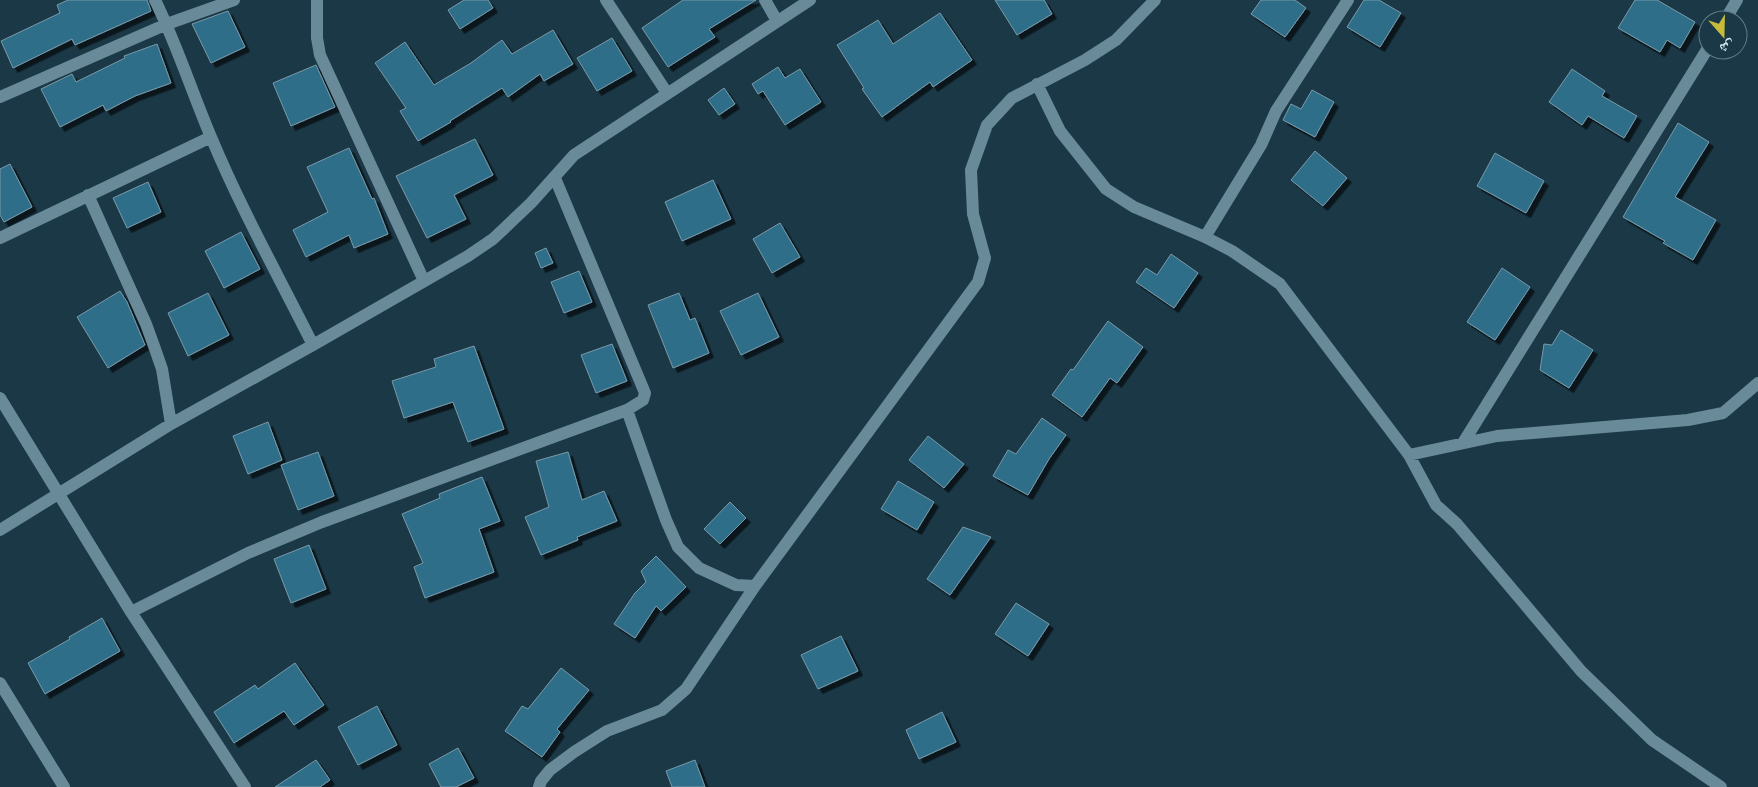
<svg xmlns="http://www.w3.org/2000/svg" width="1758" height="787" viewBox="0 0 1758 787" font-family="Lato,'Noto Naskh Arabic',sans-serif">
<defs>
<filter id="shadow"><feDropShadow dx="4.5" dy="4.5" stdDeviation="0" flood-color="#0009"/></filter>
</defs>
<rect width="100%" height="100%" fill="#1a3845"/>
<path fill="#2d6e89" stroke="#7a9aaa" filter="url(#shadow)" d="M68,0H147L151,11L75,45L72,39L13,68L1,41L60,13L57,5Z
M464,0H488L493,8L460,29L448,10Z
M683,0H756L709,29L715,37L668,67L642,28Z
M995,0H1044L1052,14L1017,35Z
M1261,0H1295L1306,8L1285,37L1251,14Z
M1364,0H1379L1401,13L1380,47L1347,27Z
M1635,0H1657L1695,22L1680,48L1667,40L1660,52L1618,28Z
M228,11L245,47L211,63L192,24Z
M940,13L972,60L933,87L930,82L882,117L862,89L864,88L837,45L878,20L893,44Z
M553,30L573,64L544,81L540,74L508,97L502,88L450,121L451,122L418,141L400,111L406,108L375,63L405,42L434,85L471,63L502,40L512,54Z
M612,38L632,71L597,91L577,58Z
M157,44L171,83L135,96L106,111L103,105L60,127L41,89L72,74L76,82L125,58L124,56Z
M316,65L335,107L291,126L273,83Z
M778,67L785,78L800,69L821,102L785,125L763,91L758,94L752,84Z
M1572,69L1605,91L1602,96L1637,116L1624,138L1588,116L1582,125L1549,102Z
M724,88L735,104L719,115L708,100Z
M1312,90L1334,102L1315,137L1283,120L1291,104L1301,109Z
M1678,123L1709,142L1675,197L1716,220L1693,260L1663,243L1665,241L1623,217Z
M475,139L493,175L454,195L466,219L427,238L396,176Z
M349,148L372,199L374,198L388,234L354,248L349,235L306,257L293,230L328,212L307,167Z
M1315,151L1347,178L1323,206L1291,180Z
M1495,153L1544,181L1526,213L1477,186Z
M10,164L32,207L4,222L0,215V169Z
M713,180L731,219L682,241L665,202Z
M148,182L161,212L127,228L113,198Z
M780,223L800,257L772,273L753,239Z
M241,232L260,269L224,288L205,251Z
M546,248L553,263L541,268L535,253Z
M1171,254L1198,273L1174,308L1136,282L1146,268L1157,275Z
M1502,268L1530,287L1495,340L1467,322Z
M579,271L592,302L564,313L551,282Z
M120,291L127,302L145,345L108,368L77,317Z
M208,293L229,335L188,356L168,313Z
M679,293L690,320L695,318L709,353L673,368L648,305Z
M758,293L779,337L741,355L720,311Z
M1108,321L1143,347L1117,383L1110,378L1082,417L1052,395L1071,369L1073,370Z
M1561,330L1593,350L1569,388L1540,370L1544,344L1552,345Z
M612,344L627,381L596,393L581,355Z
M474,346L504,429L468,442L453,402L404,418L392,381L436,367L434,359Z
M1042,418L1066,435L1049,459L1028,495L993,476L1008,450L1016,454Z
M268,422L282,460L248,474L233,436Z
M928,436L964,464L944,488L909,460Z
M318,452L334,496L298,510L281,465Z
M568,452L582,500L604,491L617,521L577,537L578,540L541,555L525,517L549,507L536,461Z
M482,477L500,521L479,529L494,572L425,598L414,567L423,563L402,514L440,498L439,494Z
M898,481L934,502L917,530L881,509Z
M730,502L746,518L720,544L704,529Z
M963,527L991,537L950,595L927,579Z
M309,545L326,589L291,603L274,559Z
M656,556L686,587L661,611L656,606L635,638L614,624L635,593L646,582L641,571Z
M1016,603L1049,624L1028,656L995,634Z
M102,618L120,651L45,694L28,663L70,639L69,637Z
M841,636L858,671L818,689L801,655Z
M295,663L324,705L294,725L284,711L234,743L214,712L255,685L258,689Z
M561,668L589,690L557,729L560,732L542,757L505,731L522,706L528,709Z
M377,706L397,745L358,765L338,727Z
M942,712L956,742L919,759L906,730Z
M458,748L474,778L456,787H441L429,764Z
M316,760L330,780L320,787H275Z
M695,760L705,787H672L666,771Z"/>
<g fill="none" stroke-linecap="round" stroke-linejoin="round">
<path stroke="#698a99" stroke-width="12" d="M155,0C177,45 192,92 211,137C241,209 279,277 313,345
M317,0V38L320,55L424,281
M606,0L667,93
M765,0L777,21
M1725,20L1737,0
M1037,84L1060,131L1106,189L1134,207L1205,237L1232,251L1280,284L1409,455L1436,505L1457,524L1581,671L1652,740L1721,787
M0,97L167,24L234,0
M88,195L146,324L154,346L162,369L171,424
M1205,237L1261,145L1276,111L1348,0
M0,238L211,137
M0,398L131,612L245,787
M627,410L666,520L678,547L699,568L736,585L755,586L978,282L985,258L973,214L971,170L987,125L1012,98L1085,60L1116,40L1155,0
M1463,443L1708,48
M1409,455L1497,436L1688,420L1723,413L1758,383
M0,530L171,424L313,345L468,256L493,239L531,203L574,155L810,0
M131,612L248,553L322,522L627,410L643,400L645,393L555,178
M0,683L64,787
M539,787L541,781L550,770L574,752L607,731L662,710L686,689L755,586"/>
</g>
<g transform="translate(1723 35) rotate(160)"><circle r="24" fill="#1a3845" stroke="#647d89"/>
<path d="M0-4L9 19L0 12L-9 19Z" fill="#c9bb3a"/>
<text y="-8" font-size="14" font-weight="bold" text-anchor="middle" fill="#d4e5ee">ش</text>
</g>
</svg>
